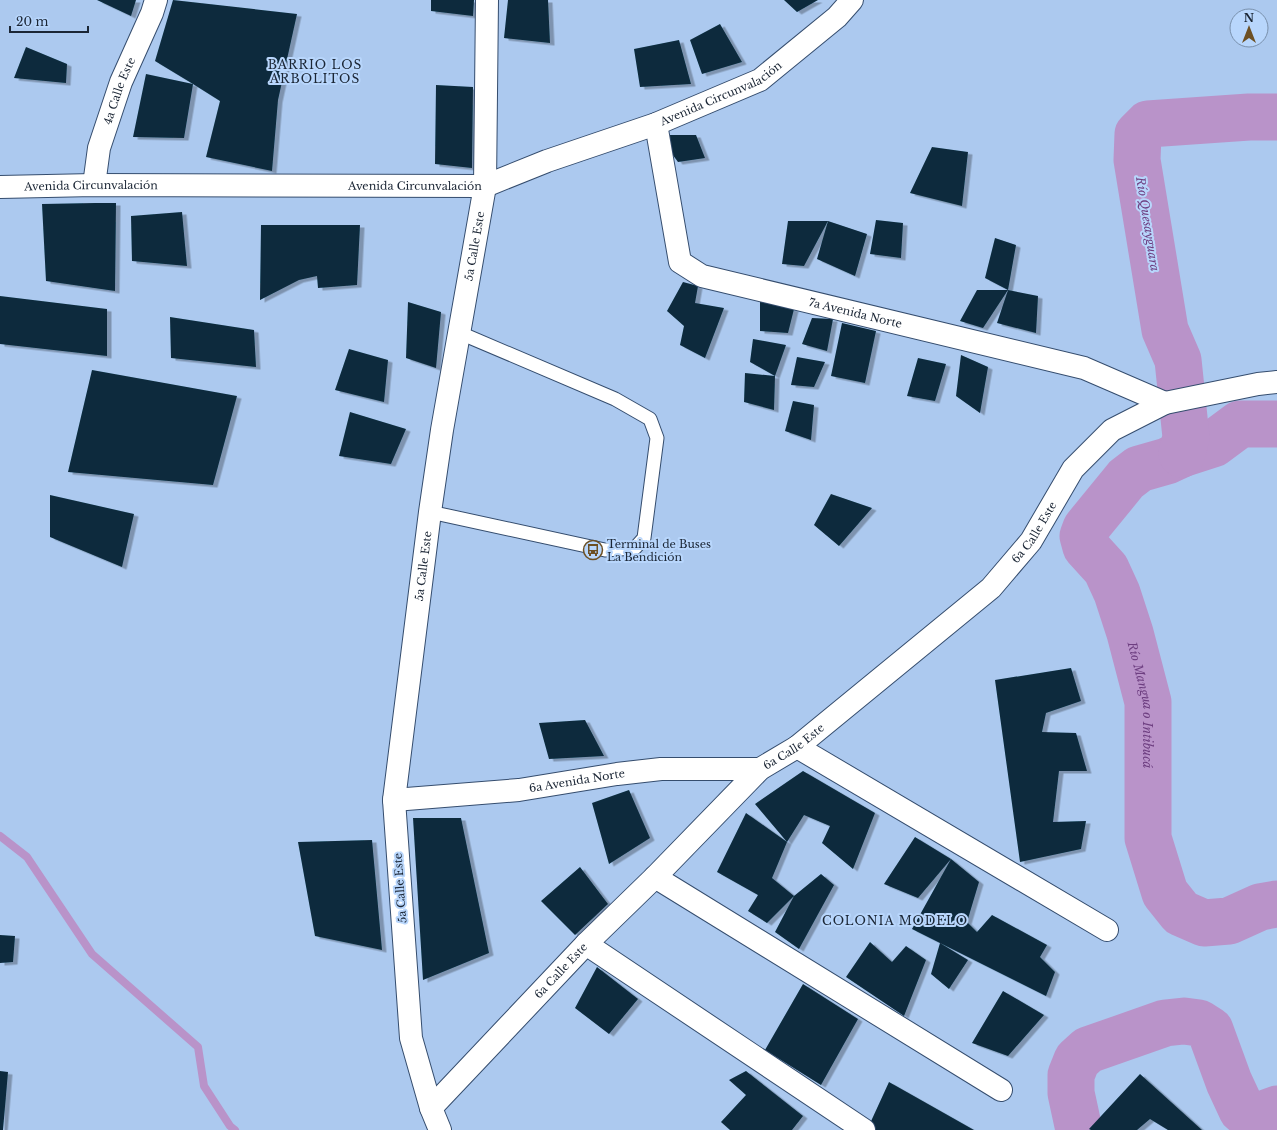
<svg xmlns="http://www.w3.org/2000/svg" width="1277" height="1130" viewBox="0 0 1277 1130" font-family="'Libre Baskerville',serif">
<defs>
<filter id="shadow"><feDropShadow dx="4.5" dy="2.5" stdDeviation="0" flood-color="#0004"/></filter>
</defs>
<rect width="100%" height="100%" fill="#acc9ef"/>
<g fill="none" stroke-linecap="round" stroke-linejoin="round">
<path stroke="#b993c9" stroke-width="8" d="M0,836L27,857L92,954L198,1047L204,1086L230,1126L235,1130"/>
<g stroke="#b993c9" stroke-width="47">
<path id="s1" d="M1277,424H1240L1213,444L1182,454L1167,461L1139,469L1126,479L1086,528L1083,536L1086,547L1106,569L1117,593L1130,633L1148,702V838L1165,893L1181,913L1204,923L1229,921L1260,907L1277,904"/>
<path d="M1182,454L1186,437L1178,360L1165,330L1137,160L1138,134L1148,124L1249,117H1277"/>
<path d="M1079,1130L1071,1093V1075L1077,1060L1088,1050L1165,1023L1184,1021L1199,1023L1210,1030L1229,1082L1242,1110L1252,1118L1277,1109"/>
</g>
</g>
<path fill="#092b3d" filter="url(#shadow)" d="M97,0H136L131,16Z
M173,0L297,14L278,100L272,171L206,157L220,101L193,84L184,138L133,137L146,74L193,84L155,61Z
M431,0H474L473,16L431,11Z
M508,0H548L550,43L504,38Z
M784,0H818L797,12Z
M720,24L742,62L702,74L690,40Z
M679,40L691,84L640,87L634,49Z
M26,47L67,64L66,83L14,78Z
M436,85L473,87L472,168L435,164Z
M658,135H696L705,158L678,162Z
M932,147L968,152L962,206L910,193Z
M95,203H116L115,291L46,281L42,204Z
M182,212L187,266L132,261L131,216Z
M876,220L903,223L901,258L870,254Z
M788,221H828L867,234L855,276L817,259L828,221L804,266L782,264Z
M261,225H360L357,285L318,288L317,276L299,280L260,300Z
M995,238L1016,245L1008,290L985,278Z
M683,282L698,286L695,303L724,308L705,358L680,345L684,326L667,311Z
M977,290H1008L983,328L960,321Z
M1008,290L1038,296L1036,333L997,323Z
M0,296L107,309V356L0,344Z
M760,301L794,309L788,333L760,331Z
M408,302L441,312L436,368L406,358Z
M170,317L254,330L256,367L171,358Z
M812,318L833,319L827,351L802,344Z
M842,323L876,331L865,383L831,376Z
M753,339L786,345L775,376L750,362Z
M349,349L388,360L384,402L335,390Z
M961,355L988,367L980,413L956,396Z
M797,357L825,362L814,387L791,385Z
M918,358L946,364L935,401L907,396Z
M92,370L237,396L213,485L68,472Z
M745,373L775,376L774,410L744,402Z
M793,401L814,405L811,440L785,431Z
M350,412L406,429L391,464L339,456Z
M831,494L872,508L839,546L814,525Z
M50,495L134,514L122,567L50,537Z
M1071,668L1081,701L1046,713L1042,732L1076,733L1087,771H1059L1053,822L1086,821L1081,849L1020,862L995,680Z
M585,720L604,756L549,759L539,723Z
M803,771L875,813L853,869L822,843L830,826L804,815L787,842L772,878L794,896L821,874L834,885L799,949L775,932L794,896L767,923L748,911L758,895L717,872L746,813L787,842L755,804Z
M629,790L650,838L609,864L592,803Z
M413,818H461L489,953L423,980Z
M915,837L951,859L979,882L967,922L977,932L992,915L1047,945L1040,957L1055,972L1046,996L912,929L951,859L918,898L884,884Z
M372,840L382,950L315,936L298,842Z
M580,867L608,904L575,935L541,901Z
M0,935L15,936L13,962L0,963Z
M870,942L892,962L906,946L926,960L904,1016L846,977Z
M940,943L968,960L949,989L931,974Z
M597,967L638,999L609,1034L575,1008Z
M803,984L858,1019L821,1085L765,1050Z
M1003,991L1044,1015L1008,1056L972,1043Z
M0,1071L8,1072L3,1130H0Z
M746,1071L803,1116L792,1130H730L721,1122L746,1095L729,1080Z
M1140,1074L1202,1130H1168L1150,1119L1137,1130H1091L1089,1129Z
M889,1082L974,1130H867Z"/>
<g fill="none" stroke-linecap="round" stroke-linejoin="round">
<g stroke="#354d6e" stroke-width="15">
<path id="service" d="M430,512L605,550L635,548L644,538L657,438L650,419L615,399L460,333"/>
</g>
<g stroke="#354d6e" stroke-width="24">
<g id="minor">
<path id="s2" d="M656,124L680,262L702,276L1084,368L1165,403"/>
<path id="s3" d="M94,185L99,148L121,82L152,13L156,0"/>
<path d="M797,747L1107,930"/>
<path id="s4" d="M394,800L519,790L617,774L661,769H760"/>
<path d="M655,877L1001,1090"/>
<path d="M586,944L864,1130"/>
<path id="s5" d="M431,1108L586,944L655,877L760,769L797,747L991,588L1031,541L1073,469L1112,430L1165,403L1258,384L1277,382"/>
<path id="s6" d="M440,1130L431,1108L411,1038L394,800L430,512L442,430L485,186L487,0"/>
</g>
</g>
<g stroke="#354d6e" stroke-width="24">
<g id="tertiary">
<path id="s7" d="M0,187L94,185L485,186L547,161L656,124L760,80L837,17L852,0"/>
</g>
</g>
<use href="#service" stroke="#fff" stroke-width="13"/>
<use href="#minor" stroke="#fff" stroke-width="22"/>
<use href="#tertiary" stroke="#fff" stroke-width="22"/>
</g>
<defs>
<g id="bus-ring" transform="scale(1)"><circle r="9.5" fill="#b8d6fc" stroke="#6d5024" stroke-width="1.5"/><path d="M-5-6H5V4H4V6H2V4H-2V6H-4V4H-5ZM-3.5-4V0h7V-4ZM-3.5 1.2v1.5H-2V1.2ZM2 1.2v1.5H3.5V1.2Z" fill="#6d5024"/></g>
</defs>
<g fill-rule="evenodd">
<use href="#bus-ring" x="593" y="550"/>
</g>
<g text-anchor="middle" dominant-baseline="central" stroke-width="4" stroke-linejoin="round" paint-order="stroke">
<g font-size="11" fill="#1b2635" stroke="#b8d6fc">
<text stroke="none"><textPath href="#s3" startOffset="98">4a Calle Este</textPath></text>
<text stroke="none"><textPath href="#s7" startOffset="739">Avenida Circunvalación</textPath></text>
<text stroke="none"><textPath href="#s7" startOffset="91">Avenida Circunvalación</textPath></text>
<text stroke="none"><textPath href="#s7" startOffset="415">Avenida Circunvalación</textPath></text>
<text stroke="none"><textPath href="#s6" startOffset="895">5a Calle Este</textPath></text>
<text stroke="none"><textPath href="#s2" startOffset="324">7a Avenida Norte</textPath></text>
<text stroke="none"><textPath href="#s5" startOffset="837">6a Calle Este</textPath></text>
<text stroke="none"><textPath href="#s6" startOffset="571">5a Calle Este</textPath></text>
<text stroke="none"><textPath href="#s5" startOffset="513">6a Calle Este</textPath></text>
<text stroke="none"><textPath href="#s4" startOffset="184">6a Avenida Norte</textPath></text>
<text transform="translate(400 888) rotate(-94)">5a Calle Este</text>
<text stroke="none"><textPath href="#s5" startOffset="189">6a Calle Este</textPath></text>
</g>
<g font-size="11" fill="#1b2635" stroke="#b8d6fc" text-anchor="start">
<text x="607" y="544">Terminal de Buses<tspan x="607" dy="13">La Bendición</tspan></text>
</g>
<g font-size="12" letter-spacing="1" fill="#1b2635" stroke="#b8d6fc">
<text x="315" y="64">BARRIO LOS<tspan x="315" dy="14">ARBOLITOS</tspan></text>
<text x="895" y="920">COLONIA MODELO</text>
</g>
<g font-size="12" font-style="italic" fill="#6e3f81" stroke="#b8d6fc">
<text transform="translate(1148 224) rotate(81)">Río Quesayguara</text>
<text stroke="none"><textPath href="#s1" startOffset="420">Río Mangua o Intibucá</textPath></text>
</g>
</g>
<g transform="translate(1249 28)"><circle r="19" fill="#b8d6fc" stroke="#7990ac"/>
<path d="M0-3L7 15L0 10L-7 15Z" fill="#6d5024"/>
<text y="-6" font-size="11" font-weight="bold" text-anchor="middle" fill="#1b2635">N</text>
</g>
<path d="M10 26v6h78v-6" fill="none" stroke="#1b2635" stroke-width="2"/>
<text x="16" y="26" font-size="12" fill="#1b2635" stroke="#b8d6fc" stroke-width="3" paint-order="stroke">20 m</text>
</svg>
